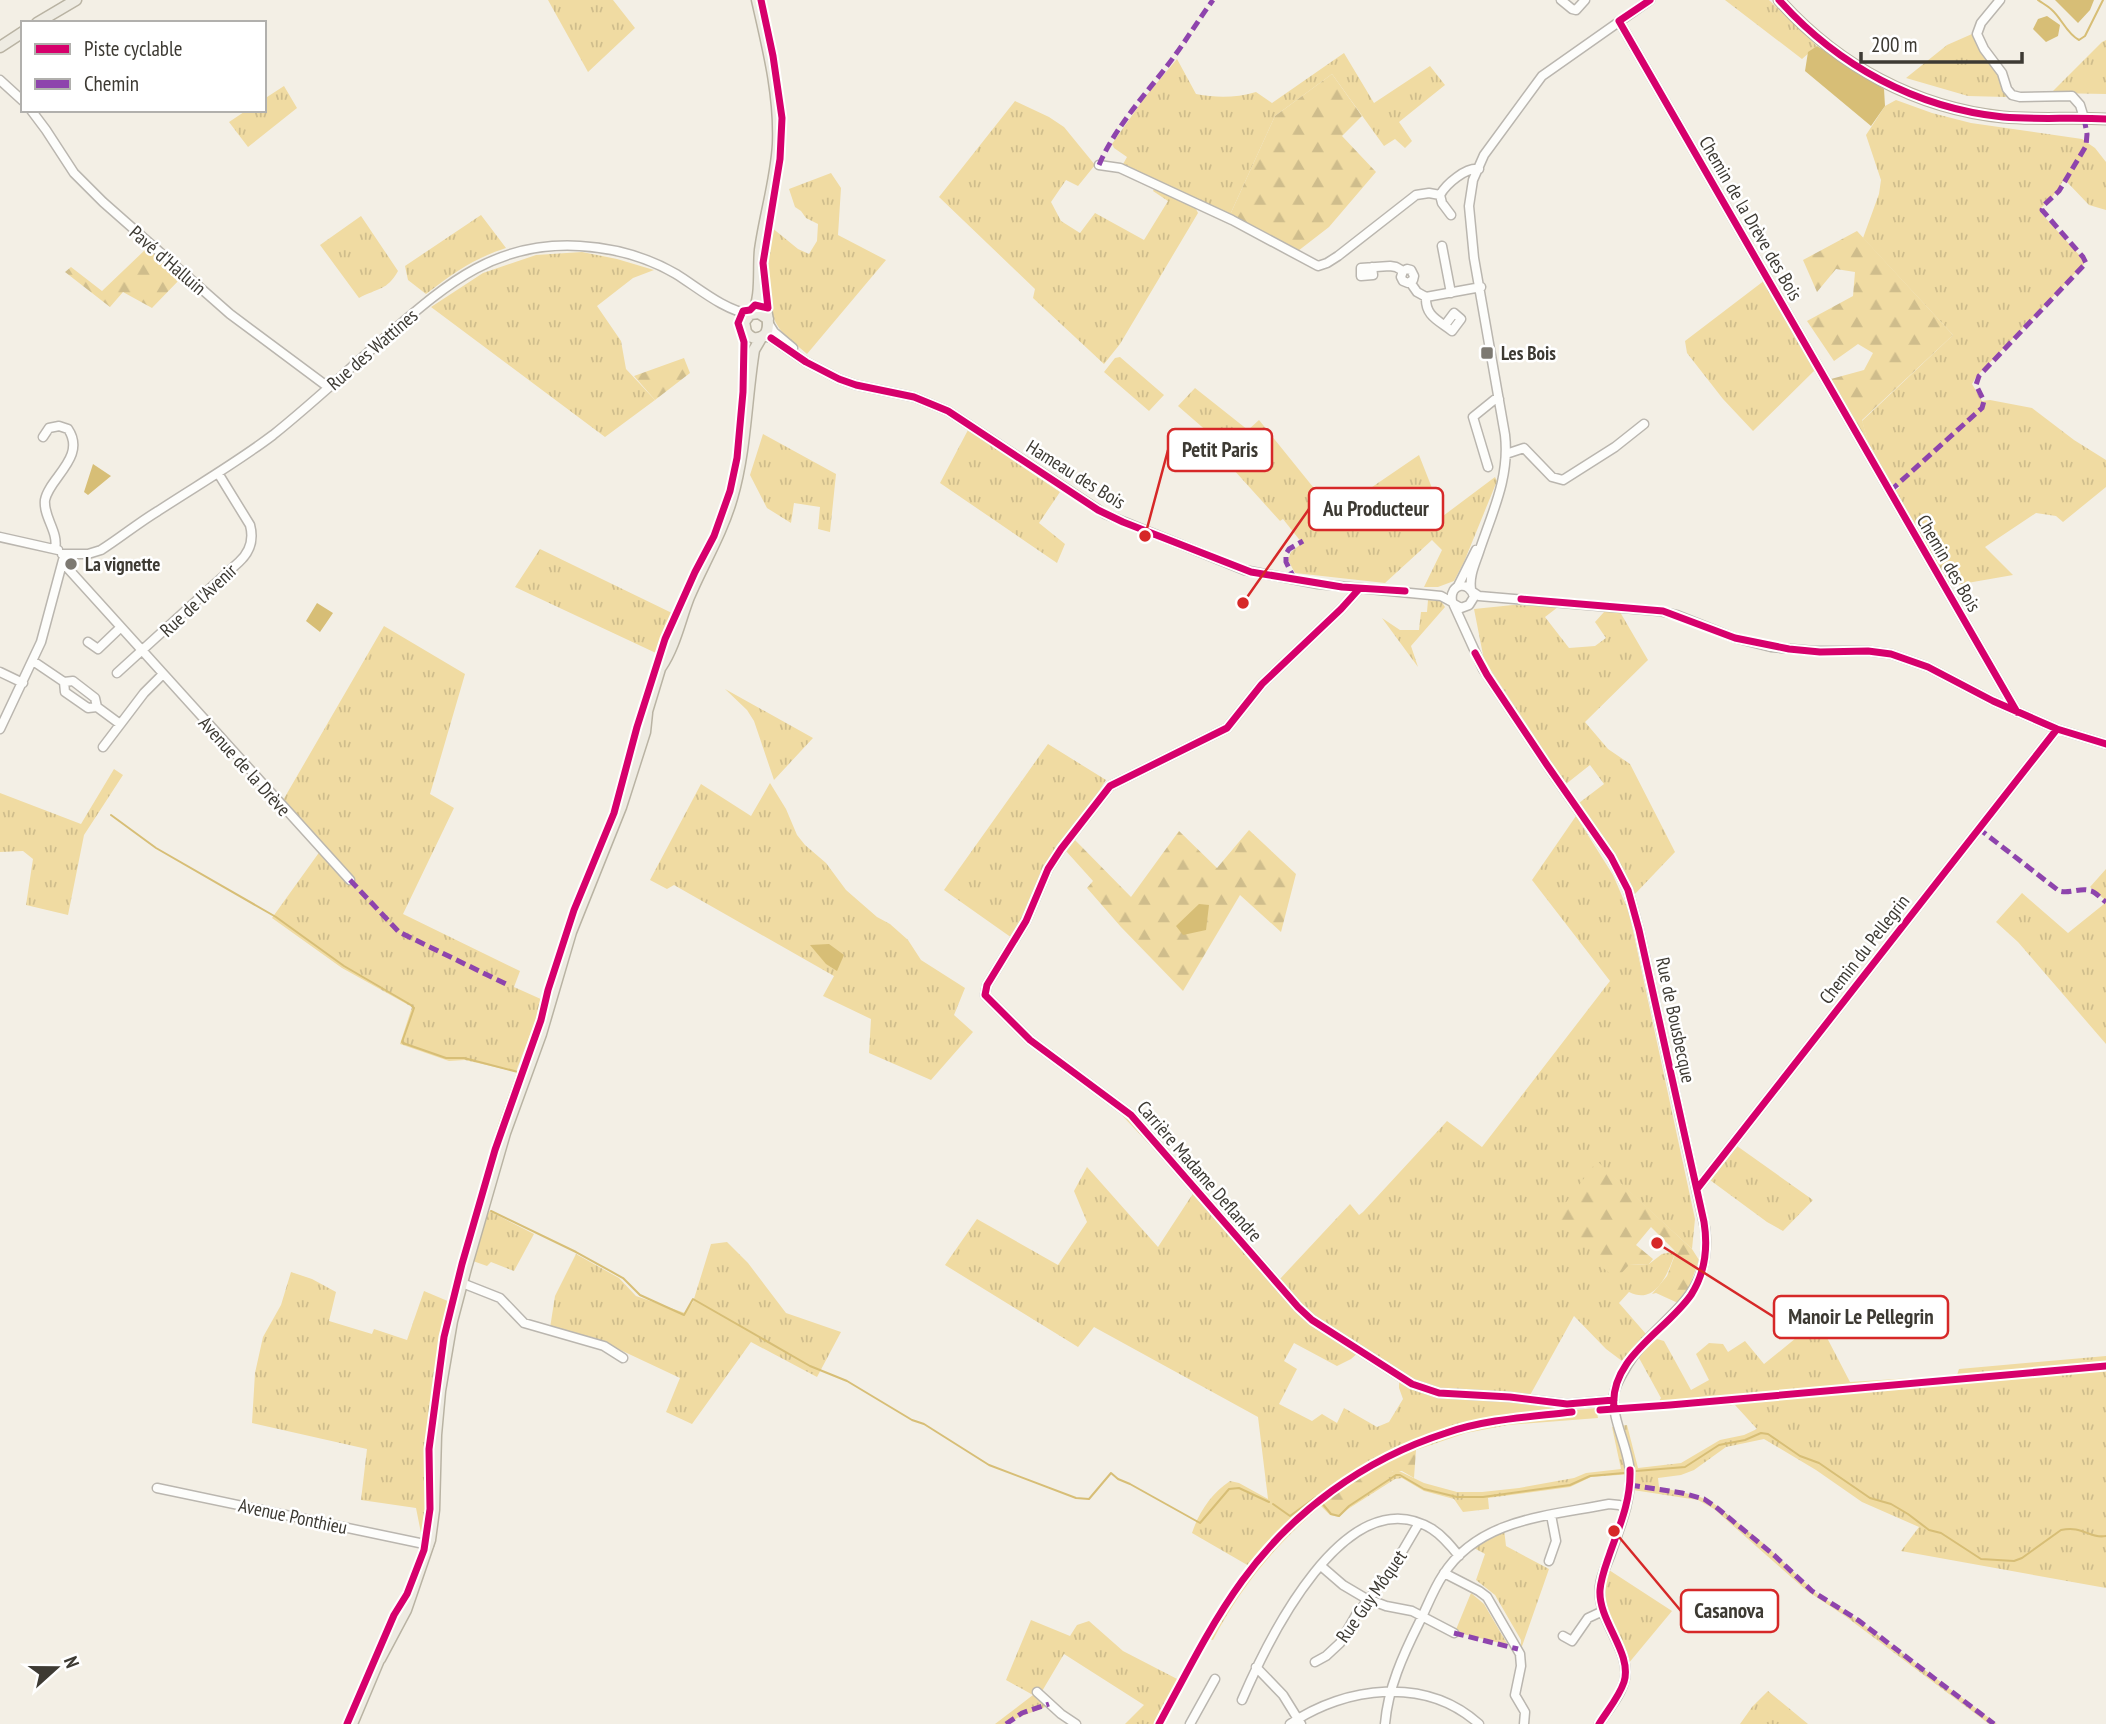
<svg xmlns="http://www.w3.org/2000/svg" width="2106" height="1724" viewBox="0 0 2106 1724" font-family="'PT Sans Narrow',sans-serif">
<defs>
<pattern id="grass-tufts" width="24" height="20" patternUnits="userSpaceOnUse" patternTransform="scale(1.75)"><rect width="24" height="20" fill="#f0dba2"/><path d="M3 7l-1-3M5 7V3M7 7l1-3M15 17l-1-3M17 17v-4M19 17l1-3" fill="none" stroke="#cfbd8c"/></pattern>
<pattern id="forest-firs" width="22" height="20" patternUnits="userSpaceOnUse" patternTransform="scale(1.75)"><rect width="22" height="20" fill="#f0dba2"/><path d="M5 1l3.5 6h-7zM16 11l3.5 6h-7z" fill="#cfbd8c"/></pattern>
</defs>
<rect width="100%" height="100%" fill="#f3efe5"/>
<path fill="url(#grass-tufts)" fill-rule="evenodd" d="M548,0H613L635,28L588,72Z
M1725,0H1769L1817,46L1802,59Z
M1972,34L1996,72L2007,97L1968,96L1906,78L1947,45Z
M2106,40V94L2051,93L2102,42Z
M1344,53L1374,103L1430,66L1445,85L1399,122L1412,141L1405,148L1395,139L1384,146L1332,74L1275,116L1229,217L1122,166L1127,157L1114,148L1112,144L1145,97L1177,59L1196,94C1217,98 1235,98 1256,92L1272,103Z
M284,86L297,108L248,147L229,122L247,110H264V99Z
M1896,100L1932,113L1971,123L2082,139L2095,148L2106,162V210L2089,205L2067,182L2063,181L2053,196L2040,209L2041,213L2083,259L2084,264L1976,377L1972,384L1982,401L1990,400L2032,408L2074,440L2106,460V487L2063,522L2056,516L2036,513L1985,547L2013,575L1950,586L1895,491L1900,487L1896,484H1890L1871,453L1862,421L1953,335L1863,238L1879,194L1881,180L1866,135L1885,106Z
M1015,101L1049,117L1064,127L1095,165L1078,186L1066,180L1051,202L1061,221L1080,233L1095,213L1144,240L1168,201L1153,191L1155,187L1194,205L1198,213L1120,344L1104,364L1033,298L1035,289L939,197Z
M831,173L841,188L838,235L886,260L807,354C797,345 782,335 776,323C762,297 767,255 771,227L798,249L809,254L817,241L818,224L806,218L801,211L795,207L789,189Z
M481,215L506,248C472,259 454,273 426,294L408,280L405,266Z
M361,216L398,271C387,291 377,288 359,298L320,245Z
M582,252L617,259L654,270L633,278L597,306L621,341L626,369L655,400L605,437L431,307L483,273L536,255Z
M1765,280L1816,369L1753,431L1723,399L1687,353L1685,341Z
M1120,357L1164,395L1149,411L1104,372L1115,358Z
M1195,388L1248,430L1259,420L1334,513L1419,455L1443,516L1495,477L1497,481L1464,562L1454,581L1438,587H1424L1442,550L1432,540L1385,583L1295,573L1288,560L1291,552L1302,543L1283,519L1280,521L1233,469L1206,444L1209,433L1178,406Z
M968,430L1060,492L1039,523L1065,544L1057,563L940,483Z
M763,434L836,474L830,532L818,529L820,507L794,503L791,523L767,508L750,475Z
M540,549L674,614L658,654L515,587Z
M1428,600L1441,601L1445,607L1411,646L1418,667L1382,618L1400,630H1419L1421,612H1427Z
M1513,605L1558,607L1545,617L1569,648L1595,646L1606,638L1595,622L1604,612H1620L1648,660L1585,722L1608,749L1630,764L1675,852L1634,895L1619,862L1579,803L1604,784L1590,765L1566,784L1484,660L1474,609Z
M384,626L465,674L430,794L454,808L403,914L520,971L514,987L543,1000L516,1072L465,1060L449,1061L400,1044L412,1007L342,968L272,918L323,847L282,802Z
M725,689L813,738L774,780L754,721L747,710Z
M1048,744L1106,780L1076,827L1055,851L1012,938L944,890Z
M114,769L123,775L84,835L68,915L26,905L33,859L23,851L0,852V793L81,824Z
M770,783L786,809L797,835L805,845L826,863L846,890L877,917L890,924L908,940L921,960L965,988L954,1015L973,1032L931,1080L869,1053L871,1019L823,996L834,976L674,885L667,889L650,880L701,784L751,816Z
M1576,816L1613,875L1629,912L1695,1219L1692,1249L1597,1162L1629,1265L1649,1264L1662,1254L1676,1251C1668,1272 1657,1306 1629,1292L1619,1303L1646,1334L1622,1361L1606,1349L1574,1316L1529,1397L1507,1416L1508,1425L1466,1433L1416,1450L1408,1445C1377,1458 1349,1474 1322,1494L1338,1507L1387,1473L1397,1470L1424,1483L1457,1492H1482L1519,1488L1574,1478L1586,1473L1621,1469L1612,1427L1627,1425L1638,1468L1681,1463L1720,1440L1744,1435L1757,1429L1735,1405L1624,1412L1622,1406L1658,1403L1661,1398L1639,1358V1355L1657,1339L1664,1341L1691,1390L1709,1380L1696,1354L1709,1343L1723,1344L1728,1352L1745,1341L1764,1364L1796,1338L1786,1321L1812,1309L1850,1382L1957,1375L1959,1369L2106,1356V1588L1901,1551L1919,1527L1862,1502L1816,1470L1764,1439L1726,1447L1694,1470L1681,1475L1658,1478L1659,1487L1698,1496L1713,1503L1763,1543L1818,1595L1847,1612L1997,1724H1989L1845,1616L1807,1591L1714,1509L1698,1500L1633,1490L1632,1474L1591,1477L1570,1487L1488,1498L1489,1509L1463,1512L1454,1499L1424,1491L1402,1478L1395,1479L1348,1509L1339,1517L1330,1515L1321,1506C1276,1544 1240,1588 1213,1640L1209,1639L1165,1724H1125L1144,1705L1064,1654L1038,1698L1048,1706L1017,1718L1009,1724H995L1033,1695L1006,1680L1031,1620L1070,1636L1077,1625L1089,1621L1123,1651L1181,1681L1214,1616L1249,1566L1192,1533C1199,1512 1211,1494 1230,1481L1239,1483L1268,1499L1258,1417L1094,1327L1078,1347L945,1265L977,1219L1058,1265L1087,1222L1074,1191L1087,1167L1158,1247L1194,1192L1117,1110L1040,1053L1043,1047L1128,1107L1279,1280L1350,1204L1359,1215L1363,1212L1447,1121L1482,1147L1610,981L1532,880ZM1294,1343L1337,1366L1351,1359L1359,1352L1399,1379V1388L1403,1399L1389,1422L1377,1427L1344,1408L1337,1423L1322,1414L1312,1421L1279,1404L1297,1369L1284,1361Z
M2106,869V1044L2018,942L1996,922L2022,893L2068,933L2104,904V899L2090,887Z
M1737,1146L1813,1200L1783,1231L1767,1222L1710,1180Z
M489,1211L534,1234L514,1271L491,1262L487,1266L473,1261Z
M727,1242L748,1263L786,1313L841,1332L817,1377L751,1342L692,1424L666,1412L680,1378L614,1347L550,1328L555,1296L576,1254L619,1278L636,1296L685,1313L693,1302L711,1244Z
M291,1272L312,1279L336,1292L329,1321L372,1334L374,1329L407,1340L424,1291L450,1302C438,1355 428,1409 425,1463C424,1488 427,1514 426,1539L422,1538L416,1508L361,1500L367,1449L252,1423L255,1373L263,1337L281,1305Z
M1504,1529L1506,1546L1549,1569L1521,1649V1640L1495,1595L1476,1580L1485,1554L1474,1548Z
M1609,1570L1672,1611L1628,1664C1615,1632 1597,1605 1609,1570Z
M1471,1593L1484,1604L1508,1645L1455,1632Z
M1768,1691L1808,1724H1740L1752,1707Z"/>
<path fill="url(#forest-firs)" d="M1332,74L1362,116L1342,136L1376,172L1329,227L1298,251L1276,238L1229,217L1275,116Z
M1857,231L1953,335L1862,420L1871,453L1831,379L1864,370L1873,353L1858,344L1834,361L1807,321L1853,296L1855,272L1836,269L1817,292L1803,260Z
M147,248L182,277L152,308L123,292L110,307L65,272L71,267L102,291Z
M684,358L690,373L655,400L634,376Z
M1249,830L1296,874L1281,932L1240,895L1183,991L1121,927L1087,888L1093,881L1066,851L1075,840L1131,897L1179,831L1217,868Z
M1597,1161L1692,1249L1699,1260L1690,1285L1682,1301L1678,1303L1656,1293L1652,1294L1667,1276L1676,1252L1651,1227L1636,1245L1653,1259L1649,1264L1629,1265L1616,1279L1601,1266L1604,1260L1556,1219L1558,1213Z
M1408,1445L1416,1450L1414,1478L1402,1471H1393L1338,1508L1332,1505L1322,1495C1349,1474 1377,1458 1408,1445Z"/>
<path fill="#f0dba2" d="M1510,1400L1575,1407V1410L1596,1408L1598,1418L1508,1425L1507,1416Z"/>
<path fill="#d7be76" d="M2055,0H2094L2090,10L2078,23Z
M2047,16L2060,25L2058,36L2046,42L2033,29L2038,19Z
M1817,46L1884,89L1885,106L1871,126L1805,71L1808,52Z
M93,464L111,476L88,495L84,492Z
M317,603L333,613L320,632L306,621Z
M1199,904L1209,905L1206,930L1183,935L1176,926Z
M829,944L844,955L837,971L826,964L810,945Z"/>
<g fill="none" stroke-linecap="round" stroke-linejoin="round">
<path stroke="#d7be76" stroke-width="2" d="M2038,0C2042,3 2048,6 2052,10C2062,19 2067,34 2079,40L2085,36L2103,0
M111,815L156,848L276,917L344,966L411,1005L414,1008L402,1042L403,1043L446,1058H464L518,1072L499,1125L482,1182
M491,1211L576,1252L623,1278L640,1295L684,1315L693,1299L810,1366L847,1381L912,1420L924,1424L989,1465L1076,1498L1089,1499L1111,1473L1118,1479L1130,1484L1200,1523L1229,1489L1239,1488L1269,1502
M1636,1471L1685,1467L1719,1445L1745,1440L1761,1433L1768,1434L1800,1456L1819,1463L1870,1498L1891,1504L1908,1514L1929,1530L1941,1533L1981,1559L2014,1561L2022,1558L2061,1530C2083,1525 2089,1539 2106,1536
M1321,1502L1331,1514L1339,1516L1349,1506L1396,1475H1400L1424,1489L1457,1497H1483L1570,1485L1590,1476L1624,1473
M1273,1504L1290,1516L1316,1497L1317,1499"/>
<g stroke="#bab6af" stroke-width="11">
<path id="minor" d="M1561,0L1572,9L1576,10L1585,0
M2000,0L1981,23L1977,34L1984,49L2002,73L2007,89L2012,95L2020,97L2072,96L2080,105L2084,118
M1619,21L2017,712
M0,80L23,101
M31,110L46,130L74,173L103,202L230,314L328,387
M1099,165L1120,168L1232,220L1318,266L1327,263L1338,256L1416,195L1429,193L1440,195
M1440,195C1446,184 1466,167 1479,169
M1440,195L1442,203L1451,215
M1442,246L1451,293
M1372,267L1373,275L1361,276V268L1390,266L1396,267L1403,271L1407,269L1411,270L1414,276L1413,280L1408,283L1403,281L1401,277L1403,271
M1410,282L1417,292L1426,297L1481,287
M1426,297C1425,316 1438,320 1452,331L1461,319L1454,313L1445,325
M769,324L774,332L793,348
M763,336L771,338L806,362L839,379L856,385L914,397L948,411L1105,514L1244,570L1318,584L1441,596L1452,602
M43,437L49,428L59,426L68,429C87,457 49,478 45,500C43,517 59,532 55,549
M1506,454L1524,448L1552,477L1563,480L1615,447L1644,424
M1488,467L1473,417L1494,400L1499,399
M0,537L58,550
M62,554H88L101,550C120,538 138,523 158,511C196,486 236,463 273,435C313,403 350,368 389,334C448,283 496,241 580,246C613,248 647,257 676,274C697,287 725,311 750,314
M63,563L350,880
M1458,586L1476,550
M1359,589L1341,609L1262,684L1227,728L1110,786L1061,849L1048,869L1026,921L987,985L985,995L1030,1040L1131,1115L1298,1307L1312,1320L1412,1384L1439,1393L1510,1397L1567,1404L1614,1400
M1471,589C1469,576 1475,564 1479,552C1492,513 1510,477 1505,435L1474,258L1469,206L1473,180L1484,155L1542,76L1650,0
M1473,592L1479,596L1659,611L1677,615L1735,638L1771,647L1814,651H1868L1891,654L1928,667L1993,701L2057,729L2106,744
M1454,604L1461,608L1469,605L1474,597C1470,580 1449,583 1452,601L1483,669L1551,771L1611,857L1628,890L1639,930L1705,1228C1714,1304 1654,1316 1624,1371C1620,1378 1615,1386 1614,1395C1611,1419 1629,1448 1630,1473C1631,1503 1619,1529 1610,1556C1606,1566 1601,1576 1600,1586C1596,1620 1630,1649 1625,1678C1622,1694 1608,1710 1599,1724
M88,642L98,649L121,627
M33,661L64,682L73,681L95,698L97,707L120,724
M0,672L23,683
M117,673L239,562C250,552 254,540 250,525L218,473
M64,682L65,692L88,708L97,707
M0,729L41,642L63,560
M103,747L144,693L163,674
M1697,1189L2057,729
M462,1283L500,1298L524,1323L604,1346L623,1358
M157,1488L429,1545
M1549,1561L1556,1541L1551,1515
M1321,1566L1343,1585L1365,1598L1386,1606L1412,1611L1454,1633
M1444,1573L1479,1591L1487,1597L1520,1654L1521,1666L1515,1695L1525,1712L1524,1724
M1563,1636L1572,1641L1588,1618L1603,1611
M1315,1662L1326,1656L1340,1643L1356,1615L1389,1574L1419,1523
M1256,1667L1283,1695L1301,1724
M1037,1692L1061,1714L1076,1724
M1242,1700C1267,1642 1346,1476 1432,1529C1443,1536 1451,1546 1459,1556
M1190,1724L1215,1679
M1290,1724C1346,1686 1426,1676 1479,1724
M1385,1724C1388,1688 1403,1655 1419,1623C1427,1607 1433,1590 1443,1575C1479,1518 1549,1516 1609,1504L1619,1505L1626,1508"/>
</g>
<g stroke="#b9b3a3" stroke-width="13">
<path id="major" d="M1779,0C1838,66 1916,108 2003,117C2038,120 2072,117 2106,119
M37,23L76,0
M0,47L23,32
M763,294C764,306 775,332 761,337C754,340 750,337 746,332L744,322L750,314L759,313L768,319
M752,313C762,300 758,268 760,250C765,214 776,180 778,144C780,95 768,48 757,0
M661,667C675,646 680,620 689,597C703,564 722,533 732,498C746,450 746,399 754,350L761,338
M645,718L662,662
M380,1659L406,1610L430,1540L434,1510L436,1435L440,1391L452,1321L466,1268L505,1133L541,1034L571,932L621,807L645,732L647,713
M352,1724L381,1655"/>
</g>
<use href="#minor" stroke="#fdfdfb" stroke-width="8"/>
<use href="#major" stroke="#eeebe2" stroke-width="10"/>
<path stroke="#8e44ad" stroke-width="5" stroke-dasharray="10 5" stroke-linecap="butt" d="M1099,165C1116,125 1148,92 1173,58C1187,39 1199,19 1213,0
M1890,491L1982,408L1984,401L1976,385L1979,376L2086,263L2083,257L2042,210L2043,206L2059,191L2086,146L2087,134L2084,118
M1295,580L1286,562V554L1289,549L1303,541
M1978,828L2059,891C2070,894 2081,887 2091,891C2096,892 2101,899 2106,902
M350,880L399,932L508,985
M1630,1485L1682,1493L1704,1499L1716,1507L1775,1556L1812,1591L1858,1620L1994,1724
M1454,1633L1518,1649
M1006,1724L1022,1713L1049,1704"/>
<g stroke="#fff" stroke-width="11">
<path id="cycleway" d="M1650,0L1619,21L2017,712
M1779,0C1838,66 1916,108 2003,117C2038,120 2072,117 2106,119
M771,338L806,362L839,379L856,385L914,397L948,411L1098,510L1123,522L1251,572L1342,587L1405,591
M1359,589L1341,609L1262,684L1227,728L1110,786L1061,849L1048,869L1026,921L987,985L985,995L1030,1040L1131,1115L1298,1307L1312,1320L1412,1384L1439,1393L1510,1397L1567,1404L1614,1400
M1521,599L1663,611L1735,638L1789,649L1820,652L1868,651L1891,654L1928,667L1993,701L2057,729L2106,744
M1475,653L1487,675L1547,765L1611,857L1628,890L1639,930L1704,1222C1708,1247 1705,1273 1691,1295C1666,1331 1609,1358 1614,1408
M1697,1189L2057,729
M1600,1410L1670,1405L2106,1366
M347,1724L394,1615L407,1594L424,1550L430,1509L429,1449L444,1337L462,1264L495,1150L541,1020L548,990L574,910L614,813L637,727L665,639L695,572L714,536L730,491L737,458L743,392L744,342L738,323L743,311L750,310L755,305L768,308L763,263L780,159L782,118L773,56L761,0
M1159,1724C1185,1676 1210,1625 1242,1581C1292,1512 1364,1459 1446,1433C1486,1419 1530,1417 1572,1412
M1599,1724C1607,1711 1619,1697 1624,1682C1633,1653 1598,1621 1600,1590C1601,1577 1606,1565 1610,1553C1620,1525 1631,1500 1630,1470"/>
</g>
<use href="#cycleway" stroke="#d6006c" stroke-width="7"/>
</g>
<g fill="#7d7971" stroke="#fff" stroke-width="2.5">
<rect x="1480" y="346" width="14" height="14" rx="3.5"/>
<circle cx="71" cy="564" r="7"/>
</g>
<g text-anchor="middle" dominant-baseline="central" stroke-width="5" stroke-linejoin="round" paint-order="stroke">
<g font-size="19" fill="#3d3a33" stroke="#fff">
<text transform="translate(1751 218) rotate(60)">Chemin de la Drève des Bois</text>
<text transform="translate(168 260) rotate(41)">Pavé d'Halluin</text>
<text transform="translate(372 349) rotate(-41)">Rue des Wattines</text>
<text transform="translate(1076 474) rotate(32)">Hameau des Bois</text>
<text transform="translate(1949 563) rotate(60)">Chemin des Bois</text>
<text transform="translate(198 600) rotate(-43)">Rue de l'Avenir</text>
<text transform="translate(245 766) rotate(48)">Avenue de la Drève</text>
<text transform="translate(1864 949) rotate(-52)">Chemin du Pellegrin</text>
<text transform="translate(1676 1020) rotate(78)">Rue de Bousbecque</text>
<text transform="translate(1200 1171) rotate(49)">Carrière Madame Deflandre</text>
<text transform="translate(293 1516) rotate(12)">Avenue Ponthieu</text>
<text transform="translate(1371 1596) rotate(-55)">Rue Guy Môquet</text>
</g>
<g font-size="19" font-weight="bold" fill="#3d3a33" stroke="#fff" text-anchor="start">
<text x="1501" y="353">Les Bois</text>
<text x="85" y="564">La vignette</text>
</g>
</g>
<path fill="none" stroke="#d62828" stroke-width="2.5" d="M1145 536L1168 450M1243 603L1309 509M1657 1243L1774 1317M1614 1531L1681 1611"/>
<g fill="#d62828" stroke="#fff" stroke-width="2.5">
<circle cx="1145" cy="536" r="7"/>
<circle cx="1243" cy="603" r="7"/>
<circle cx="1657" cy="1243" r="7"/>
<circle cx="1614" cy="1531" r="7"/>
</g>
<g fill="#fff" stroke="#d62828" stroke-width="2.5">
<rect x="1168" y="429" width="104" height="42" rx="7"/>
<rect x="1309" y="488" width="134" height="42" rx="7"/>
<rect x="1774" y="1296" width="174" height="42" rx="7"/>
<rect x="1681" y="1590" width="97" height="42" rx="7"/>
</g>
<g font-size="21" text-anchor="middle" font-weight="bold" fill="#3d3a33">
<text x="1220" y="457">Petit Paris</text>
<text x="1376" y="516">Au Producteur</text>
<text x="1861" y="1324">Manoir Le Pellegrin</text>
<text x="1729" y="1618">Casanova</text>
</g>
<rect x="21" y="21" width="245" height="91" fill="#ffffff" stroke="#b1b0ad" stroke-width="2"/>
<rect x="35" y="44" width="35" height="10" fill="#d6006c" stroke="#b1b0ad" stroke-width="2"/>
<text x="84" y="56" font-size="21" fill="#3d3a33">Piste cyclable</text>
<rect x="35" y="79" width="35" height="10" fill="#8e44ad" stroke="#b1b0ad" stroke-width="2"/>
<text x="84" y="91" font-size="21" fill="#3d3a33">Chemin</text>
<g transform="translate(56 1668) rotate(69)" stroke="#ffffff" stroke-width="5" paint-order="stroke">
<path d="M0-5L12 26L0 18L-12 26Z" fill="#3d3a33"/>
<text y="-10" font-size="19" font-weight="bold" text-anchor="middle" fill="#3d3a33">N</text>
</g>
<path d="M1861 52v10h161v-10" fill="none" stroke="#3d3a33" stroke-width="3.5"/>
<text x="1871" y="52" font-size="21" fill="#3d3a33" stroke="#ffffff" stroke-width="5" paint-order="stroke">200 m</text>
</svg>
